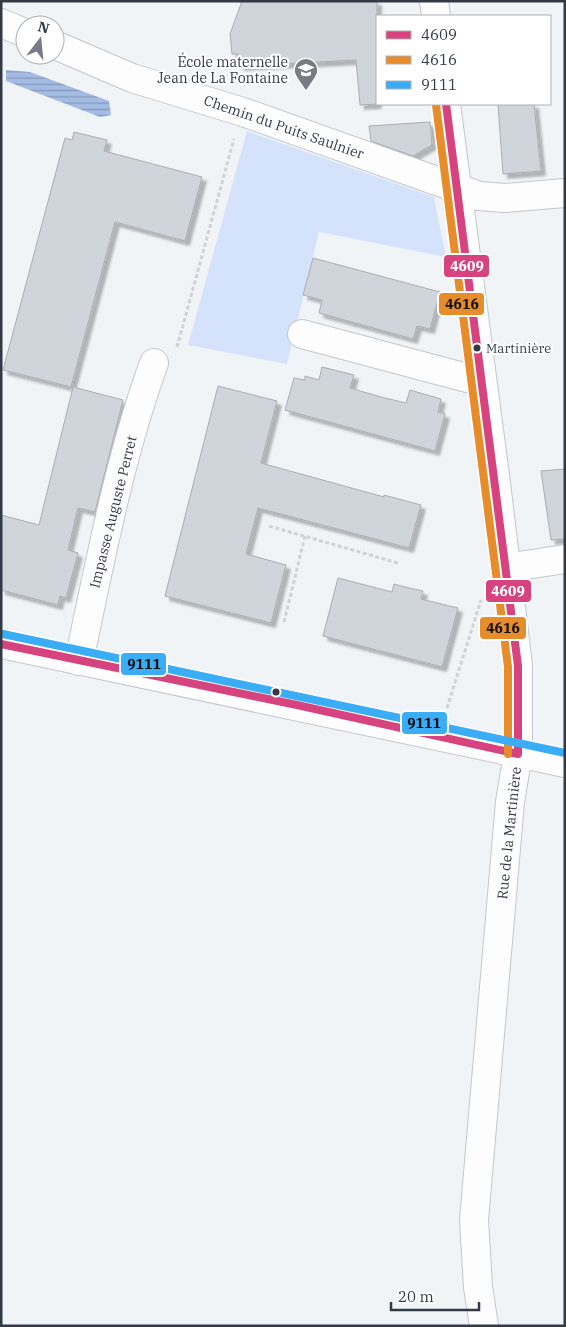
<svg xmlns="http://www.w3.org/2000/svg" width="566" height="1327" viewBox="0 0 566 1327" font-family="'IBM Plex Serif',serif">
<defs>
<pattern id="water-rules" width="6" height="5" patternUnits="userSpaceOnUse" patternTransform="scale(1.25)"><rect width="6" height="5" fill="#a4bbe4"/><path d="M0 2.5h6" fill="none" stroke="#8699bb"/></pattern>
<filter id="shadow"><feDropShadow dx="4.5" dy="4.5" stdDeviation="1" flood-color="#0004"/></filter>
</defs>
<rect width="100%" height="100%" fill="#f1f4f7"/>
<path fill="#d4e3fb" d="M247,131L434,197L446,257L319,232L287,364L188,345Z"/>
<path fill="url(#water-rules)" d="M6,70L30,72L109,101L111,115L100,117L6,81Z"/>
<path fill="#d0d5dc" stroke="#a8acb3" filter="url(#shadow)" d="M242,1H377V104L360,105L356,60L240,66L238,54H232L230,34Z
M498,104H534L541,171L503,174Z
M430,122L432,145L413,156L371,141L369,126Z
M74,132L107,140L104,151L202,177L185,241L115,222L71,387L3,370L65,138L72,140Z
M313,258L440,292L430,329L417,326L413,339L319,313L322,300L303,295Z
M322,367L354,375L350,388L381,397L406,403L410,390L441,399L438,412L445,414L435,451L285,410L294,378L305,380V376L319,380Z
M218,386L277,401L261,463L384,497V495L421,505L409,548L258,508L246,554L286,565L271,623L165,596Z
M73,387L123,400L95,512L78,508L68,550L78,553L66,598L60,596L58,605L1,590V515L39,525Z
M565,469V539L551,540L541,471Z
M338,578L392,592L394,584L405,587L423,591L421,599L458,608L442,667L323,636Z"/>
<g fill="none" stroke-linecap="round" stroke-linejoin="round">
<g stroke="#c2c7ce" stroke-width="30">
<path id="minor" d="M434,1L436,16
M1,23L25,33
M55,45L132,78L243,112L479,196L505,198L565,193
M446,104L496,483L518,666V754L510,802L474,1220L478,1287L484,1326
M302,334L482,382
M506,568L565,559
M79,661C100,562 119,460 154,363"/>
</g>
<g stroke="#c2c7ce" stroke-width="30">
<path id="major" d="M1,644L565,763"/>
</g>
<path stroke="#d0d2d5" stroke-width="3" stroke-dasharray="4 2.5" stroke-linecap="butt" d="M177,347L234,139
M269,526L398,563
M284,622L305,536
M447,708L481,600"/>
<use href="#minor" stroke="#fdfdfe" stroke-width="28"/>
<use href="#major" stroke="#fdfdfe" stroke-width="28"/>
<g stroke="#fff" stroke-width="11">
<path id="bus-1" d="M446,104L518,666V754
M1,644L297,705L518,754"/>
</g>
<g stroke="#fff" stroke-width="11">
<path id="bus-2" d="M436,105L508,667V754"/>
</g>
<g stroke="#fff" stroke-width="11">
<path id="bus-3" d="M3,634L565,753"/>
</g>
<use href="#bus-1" stroke="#d7437e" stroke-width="8"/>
<use href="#bus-2" stroke="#e78c2a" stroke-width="8"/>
<use href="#bus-3" stroke="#3bacf6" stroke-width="8"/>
</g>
<defs>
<g id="school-pin" transform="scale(1.25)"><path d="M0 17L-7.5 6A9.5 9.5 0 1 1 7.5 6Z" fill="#767b84" stroke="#fff"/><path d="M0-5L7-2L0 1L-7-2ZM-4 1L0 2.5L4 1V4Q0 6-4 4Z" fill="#fff"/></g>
</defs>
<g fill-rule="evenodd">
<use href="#school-pin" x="306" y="70"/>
</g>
<g fill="#333a46" stroke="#fff" stroke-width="2">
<circle cx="477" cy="348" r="4.5"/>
<circle cx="276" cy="692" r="4.5"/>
</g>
<g text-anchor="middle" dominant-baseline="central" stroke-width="4" stroke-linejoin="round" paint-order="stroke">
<g font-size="13" fill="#333a46" stroke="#fff" text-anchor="start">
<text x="486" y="348">Martinière</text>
</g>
<g font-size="14" fill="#333a46" stroke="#fff" text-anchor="end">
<text x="288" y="62">École maternelle<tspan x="288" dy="16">Jean de La Fontaine</tspan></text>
</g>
<g font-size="14" fill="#333a46" stroke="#fff">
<text transform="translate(284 127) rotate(19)">Chemin du Puits Saulnier</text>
<text transform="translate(113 512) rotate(-76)">Impasse Auguste Perret</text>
<text transform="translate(509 833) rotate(-84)">Rue de la Martinière</text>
</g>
</g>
<g stroke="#fff" stroke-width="2">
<rect x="443" y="254" width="47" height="24" rx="5" fill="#d7437e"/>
<rect x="438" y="292" width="47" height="24" rx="5" fill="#e78c2a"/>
<rect x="485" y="579" width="47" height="24" rx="5" fill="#d7437e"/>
<rect x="479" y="616" width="48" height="24" rx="5" fill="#e78c2a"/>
<rect x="120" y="652" width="47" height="24" rx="5" fill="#3bacf6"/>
<rect x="401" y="711" width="47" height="24" rx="5" fill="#3bacf6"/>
</g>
<g font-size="14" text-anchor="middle" font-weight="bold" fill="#fff">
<text x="467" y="271">4609</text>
<text x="508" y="596">4609</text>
</g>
<g font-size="14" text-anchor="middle" font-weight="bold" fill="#111">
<text x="462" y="309">4616</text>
<text x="503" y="633">4616</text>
<text x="144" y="669">9111</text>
<text x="424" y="728">9111</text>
</g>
<rect width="566" height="1327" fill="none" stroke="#333a46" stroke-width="5"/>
<rect x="376" y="15" width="175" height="90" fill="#ffffff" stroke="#adb0b5"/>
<rect x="386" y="31" width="25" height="8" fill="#d7437e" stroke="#adb0b5"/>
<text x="421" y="40" font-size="15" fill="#333a46">4609</text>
<rect x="386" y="56" width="25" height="8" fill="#e78c2a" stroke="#adb0b5"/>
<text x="421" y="65" font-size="15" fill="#333a46">4616</text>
<rect x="386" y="81" width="25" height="8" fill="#3bacf6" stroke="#adb0b5"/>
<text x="421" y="90" font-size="15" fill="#333a46">9111</text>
<g transform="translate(40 40) rotate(16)"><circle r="24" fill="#ffffff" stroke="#adb0b5"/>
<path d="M0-4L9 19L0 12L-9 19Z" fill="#767b84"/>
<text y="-8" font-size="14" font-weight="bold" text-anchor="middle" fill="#333a46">N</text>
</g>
<path d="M391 1302v8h88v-8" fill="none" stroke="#333a46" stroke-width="2.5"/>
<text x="398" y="1302" font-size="15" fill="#333a46" stroke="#ffffff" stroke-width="4" paint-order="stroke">20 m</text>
</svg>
